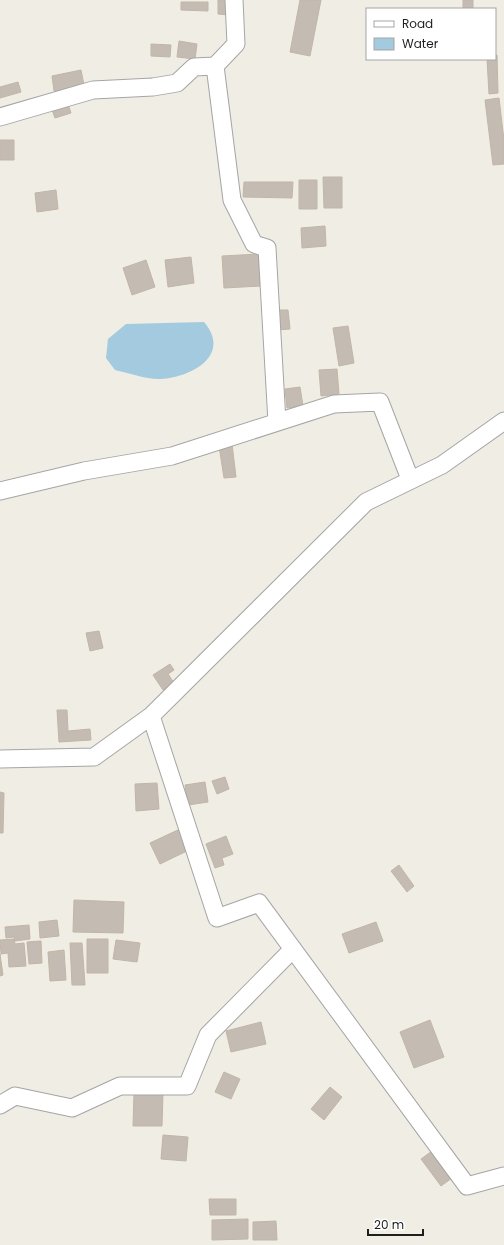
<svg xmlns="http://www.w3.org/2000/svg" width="504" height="1245" viewBox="0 0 504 1245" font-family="Poppins,sans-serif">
<rect width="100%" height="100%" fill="#efede4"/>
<path fill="#a3cade" d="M204,322C232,355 192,377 161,379C149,380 128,373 115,370L106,358L108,339L126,324Z"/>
<path fill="#c4bcb3" stroke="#c2b5a6" d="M218,0H229V15L218,14Z
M300,0H321L310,56L290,52Z
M463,0H473V9H463Z
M181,2H208V11L181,10Z
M179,41L197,44L195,59L177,57Z
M151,44L171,45L170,57L151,56Z
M497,55L498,93L489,94L487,59H495V56Z
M81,70L84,85L54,91L52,76Z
M18,82L21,92L0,98V87Z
M499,98L504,140V164L493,165L485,100Z
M67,101L71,113L55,118L51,107Z
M0,140H14V160H0Z
M323,177H342V208H324Z
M299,180H317V209H299Z
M244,182H293L292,198L243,197Z
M56,190L58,209L37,212L35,193Z
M325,226L326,246L302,248L301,228Z
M259,254L261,286L224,288L222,256Z
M191,257L194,283L168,287L165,260Z
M146,260L155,287L132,295L123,268Z
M277,310H288L290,329L278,330Z
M348,326L354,363L339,366L333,328Z
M337,369L339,394L321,396L319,370Z
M300,387L303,406L287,408L285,389Z
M232,444L236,477L224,478L219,446Z
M99,631L103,648L90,651L86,633Z
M170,664L174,670L168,674L174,683L163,690L153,675Z
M57,710H67L68,731L90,729L91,740L59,742Z
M225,777L229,789L217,794L212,781Z
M205,782L208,802L188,805L185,785Z
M157,783L159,809L136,811L135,784Z
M0,792L4,793L3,833H0Z
M180,829L189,850L160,864L150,843Z
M226,836L233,854L222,858L224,865L215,868L206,844Z
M399,865L414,886L407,892L391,871Z
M74,900L124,902L123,933L73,932Z
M57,920L59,936L40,938L39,922Z
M376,922L383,941L349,953L342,934Z
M29,925L30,939L15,941L14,937L6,938L5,927Z
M14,939L15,944L24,943L26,966L9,967L8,953L1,954L0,940Z
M87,939H108V973H87Z
M116,940L140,943L137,962L113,959Z
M41,941L42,963L29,964L27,942Z
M70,943H82L85,985H72Z
M64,950L66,980L50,981L48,952Z
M0,954L3,975L0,976Z
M430,1020L444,1057L414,1068L400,1032Z
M261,1022L266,1044L231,1052L226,1031Z
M224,1072L240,1079L231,1099L215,1092Z
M330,1087L342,1097L324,1120L311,1109Z
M134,1092L163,1093L162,1126H133Z
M163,1135L188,1137L186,1161L161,1159Z
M432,1151L452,1178L441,1186L421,1159Z
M209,1199H236V1215H210Z
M248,1219V1239L212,1240V1220Z
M276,1221L277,1240H253V1222Z"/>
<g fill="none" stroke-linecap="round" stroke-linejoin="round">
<g stroke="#a5a5a5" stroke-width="19">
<path id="minor" d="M234,0L236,44L215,66L232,200L254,244L267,248L277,422
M0,117L93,90L153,87L177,83L194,67L215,66
M0,491L84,471L172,456L334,404L380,402L410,479
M151,716L217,918L259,903L467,1186L504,1176
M0,759L94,757L151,716L366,502L442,465L504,421
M0,1105L15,1096L72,1108L120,1086H187L208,1035L293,949"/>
</g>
<use href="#minor" stroke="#fff" stroke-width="17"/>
</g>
<rect x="366" y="8" width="130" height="52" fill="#ffffff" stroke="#a5a5a5"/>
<rect x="374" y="21" width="20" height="6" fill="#ffffff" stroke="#a5a5a5"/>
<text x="402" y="28" font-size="12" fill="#1e1e1e">Road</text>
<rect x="374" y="38" width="20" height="12" fill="#a3cade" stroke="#a5a5a5"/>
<text x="402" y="48" font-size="12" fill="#1e1e1e">Water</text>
<path d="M368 1229v6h55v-6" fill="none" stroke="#1e1e1e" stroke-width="2"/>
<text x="374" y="1229" font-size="12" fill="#1e1e1e" stroke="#ffffff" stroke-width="3" paint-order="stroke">20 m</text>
</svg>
